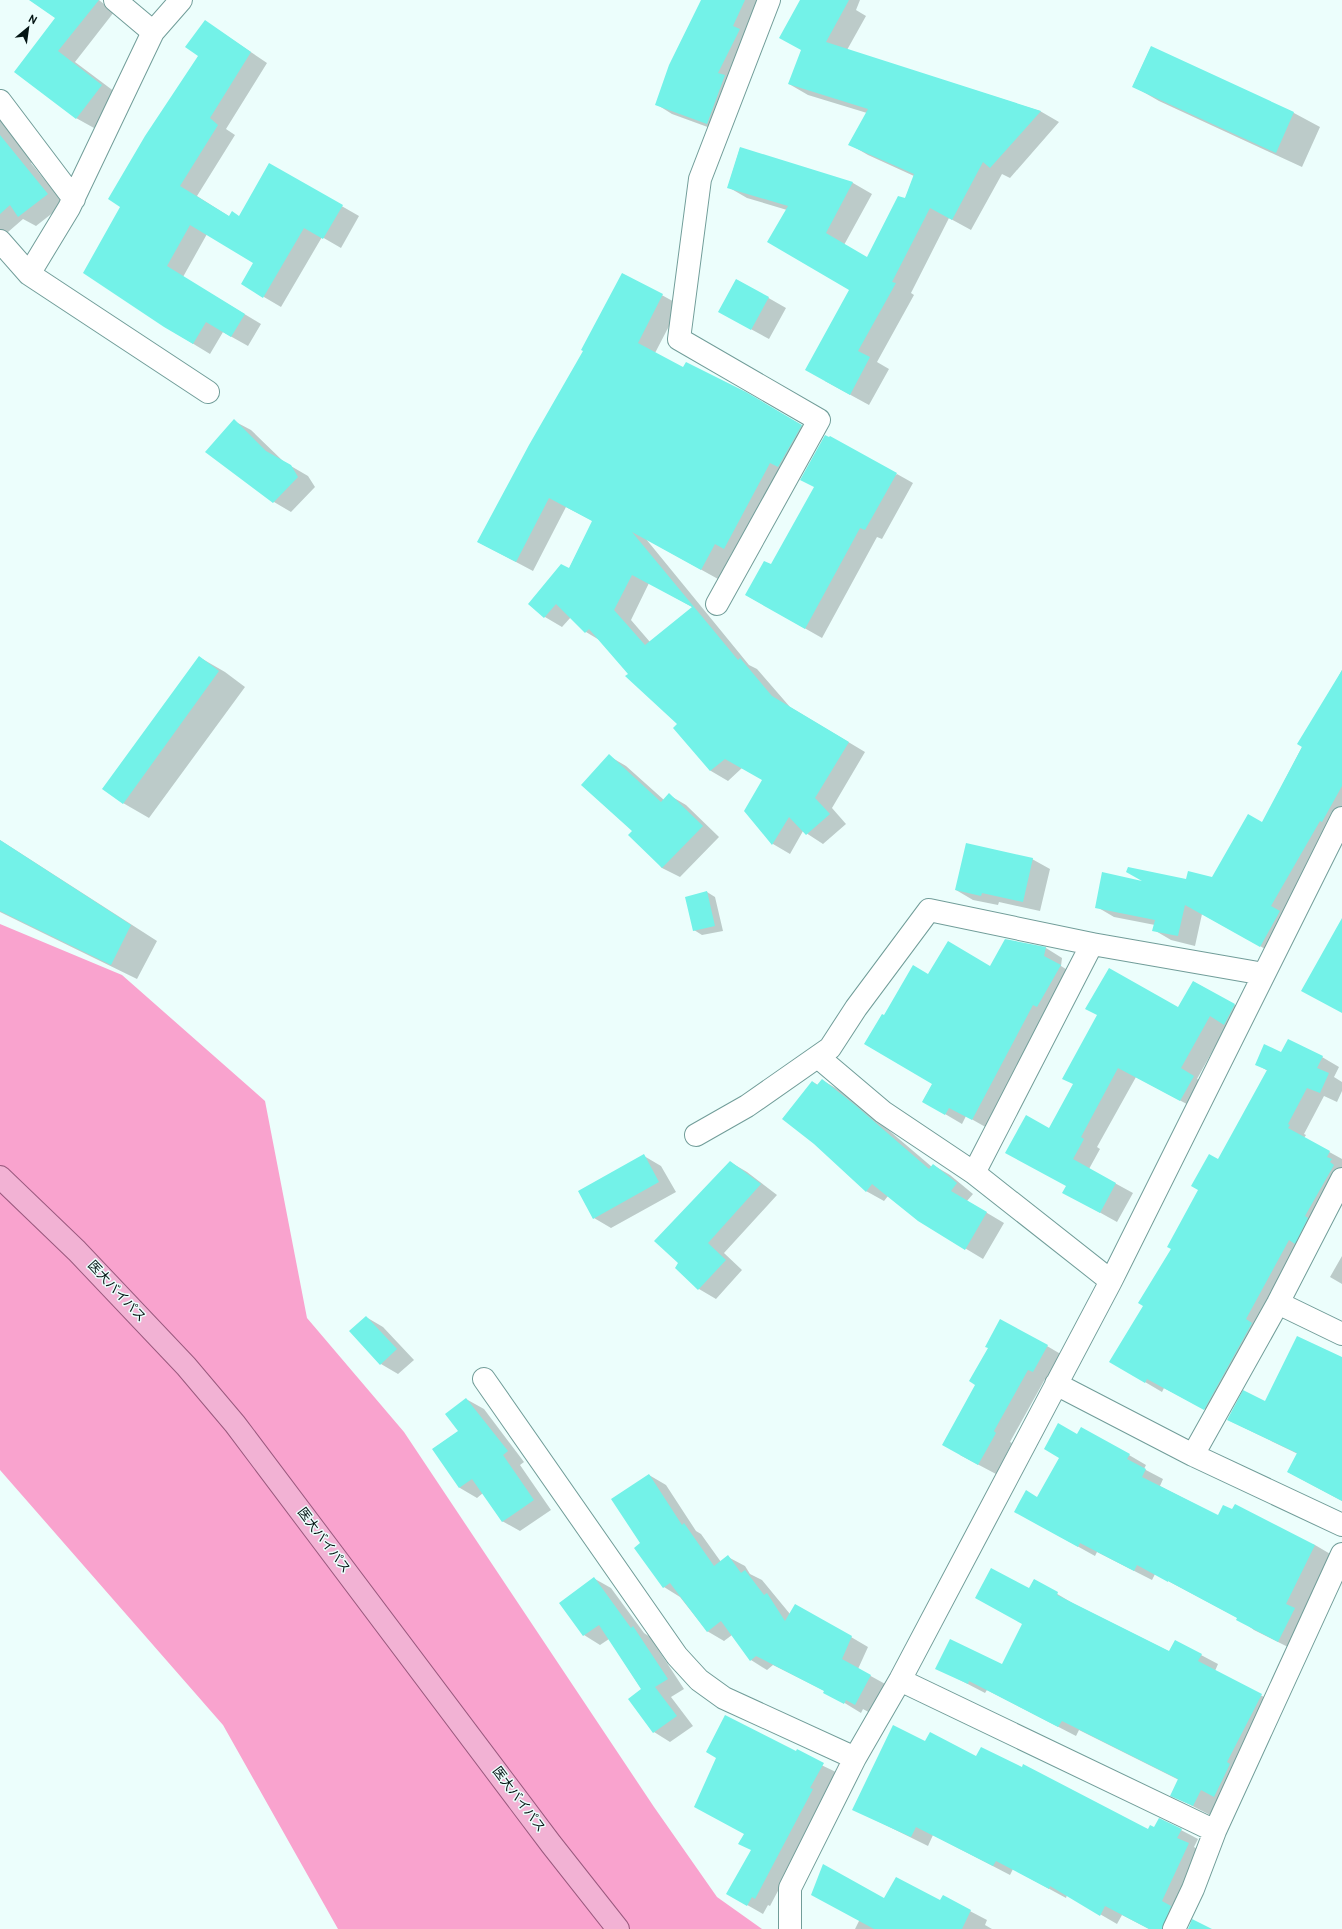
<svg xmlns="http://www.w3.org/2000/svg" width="1342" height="1929" viewBox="0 0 1342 1929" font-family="Overpass,'Noto Sans JP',sans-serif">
<rect width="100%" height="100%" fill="#ecfefc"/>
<path fill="#f9a3ce" d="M0,924L122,975L265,1101L307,1318L404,1432L654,1807L717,1897L762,1929H338L223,1725L0,1470Z"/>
<path fill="#0003" fill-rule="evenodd" d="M30,0H99L114,12L75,62L119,95L94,128L76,118L15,72L56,18Z
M702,0H767L724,133L672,114L656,104Z
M801,0H860L856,10L866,16L847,50L1040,111L1059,122L1010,178L1002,174L971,230L949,218L911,293L914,295L877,362L889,369L869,405L825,381L851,290L787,210L747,198L728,187L740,148L853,183L872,194L844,245L868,259L905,199L914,176L868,155L849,144L867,113L808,95L789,84L802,50Z
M205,21L267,63L226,129L235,135L197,196L230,217H240L270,165L359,216L341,248L322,237L281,307L264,297L254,262L207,234L183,277L261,324L248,346L223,332L210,354L164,326L122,207L199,55Z
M1151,47L1294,113L1320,127L1302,167L1159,101L1133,86Z
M0,114L36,159L31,163L64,204L36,226L23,219L0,239Z
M623,274L680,305L655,353L684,369L745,393L819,435L742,558L732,553L718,579L646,539L749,665L757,669L790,707L865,752L832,808L846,824L823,844L803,831L790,854L773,844L745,811L764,780L742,768L728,781L711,771L675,728L679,724L629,674L601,641L586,632L571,617L562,627L545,617L529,604L569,569L593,521L566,507L533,571L478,542L585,351ZM649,583L694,608L650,642L631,620Z
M737,280L786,308L769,339L736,321Z
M234,421L251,430L284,462L308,476L315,487L291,512L274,502L207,451Z
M897,474L913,483L882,539L877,537L822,638L746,595L771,566Z
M199,657L225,672L245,687L149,818L123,803Z
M1342,670V827L1278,956L1202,914L1195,946L1171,940L1154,930L1155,925L1114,917L1097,907L1145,882L1212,878L1262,824Z
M609,756L626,766L664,800L669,795L686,805L719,837L680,877L662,868L633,831Z
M0,840L157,941L137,979L0,912Z
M1032,859L1050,869L1040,911L999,902L998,905L973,900L956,890Z
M707,892L715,897L723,931L702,935L694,930Z
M1006,940L1046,948L1062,958L1061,966L1077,976L989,1129L966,1116L962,1124L923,1101L933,1083L885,1016L929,976L991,967Z
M1194,982L1252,1015L1227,1025L1197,1079L1210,1086L1198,1110L1136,1077L1097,1147L1100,1149L1089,1169L1133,1193L1117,1222L1081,1202L1067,1186L1049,1129L1179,1009Z
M1282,1054L1322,1057L1339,1067L1334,1077L1342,1082V1091L1337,1102L1324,1096L1304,1134L1306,1135L1304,1138L1342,1159V1190L1221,1418L1164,1388L1162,1392L1111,1362L1144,1306L1218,1161L1268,1071L1256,1064Z
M822,1080L839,1090L872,1116L932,1167L933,1165L950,1175L973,1194L967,1201L1004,1223L983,1259L918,1220L888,1196L884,1201L866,1191L813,1082L818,1085Z
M644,1156L661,1166L676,1192L611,1228L594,1218Z
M730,1162L747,1172L777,1195L724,1253L742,1270L716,1299L699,1289L676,1268Z
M1342,1256V1284L1330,1277Z
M366,1317L383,1327L414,1360L398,1374L381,1364Z
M1047,1346L1064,1356L1050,1381L1045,1379L1010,1442L1012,1443L996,1474L960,1455L977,1384Z
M1342,1358V1501L1288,1472L1298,1454L1228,1420L1265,1402Z
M466,1399L484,1409L524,1462L520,1465L551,1510L520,1531L502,1521L483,1493L477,1498L460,1488L433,1449L459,1431Z
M1078,1436L1129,1455L1146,1465L1144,1469L1163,1479L1160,1486L1218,1516L1315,1545L1332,1555L1296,1651L1254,1630L1238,1618L1155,1574L1152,1580L1097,1552L1095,1556L1032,1521L1038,1498Z
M649,1475L666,1485L696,1531L701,1534L721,1562L728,1557L745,1566L750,1574L762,1580L790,1614L851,1637L868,1647L858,1669L887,1685L872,1714L863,1709L861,1713L825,1691L773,1665L767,1670L751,1660L732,1635L724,1641L707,1631L680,1597L664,1587L641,1543Z
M595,1579L611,1588L644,1633L650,1637L684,1689L671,1697L693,1726L670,1742L654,1732L642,1690L609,1639L600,1645L584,1635Z
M1034,1580L1074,1604L1170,1652L1201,1655L1218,1664L1215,1671L1279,1705L1210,1815L1171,1795L1179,1780L1079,1730L1076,1736L987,1690L985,1693L937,1668L1002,1666L1023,1624L1029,1590Z
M925,1743L977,1757L1149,1830L1155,1828L1181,1830L1198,1839L1194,1847L1206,1854L1181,1929H1149L1122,1915L1117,1924L1067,1895L1066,1898L1013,1869L1010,1875L933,1835L928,1846L853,1809Z
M796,1753L838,1773L827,1798L770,1906L768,1905L763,1914L728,1894L752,1850L717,1758Z
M943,1897L987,1920L985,1925L992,1929H855L859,1921L885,1899L941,1901Z"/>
<path fill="#73f2e8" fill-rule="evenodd" d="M29,0H99L58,51L102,85L76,119L14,72L55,18Z
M701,0H745L733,26L740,29L718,73L725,75L707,124L655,105L669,65Z
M800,0H849L826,42L1041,111L990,168L983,162L952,220L930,208L892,282L896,283L858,351L870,357L850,395L805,370L849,290L767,242L788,206L727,188L740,147L853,182L826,233L867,257L898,196L905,198L914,174L848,145L868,109L788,84L801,50L779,38Z
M205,20L251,52L210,118L218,125L180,186L229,216L232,211L239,216L269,163L343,205L323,239L304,228L263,298L241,284L253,263L190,225L167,266L245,314L231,337L206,322L193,344L164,327L83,273L120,207L108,199L145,136L198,56L185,47Z
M1151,46L1294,112L1276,153L1132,87Z
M0,135L48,194L18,217L10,205L0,214Z
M622,273L663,294L638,343L683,367L686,362L746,392L802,425L778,467L770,463L724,549L715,544L701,570L632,532L738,660L740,658L772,696L849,742L815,798L830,814L806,835L789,817L772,845L744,811L762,780L725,759L710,771L673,728L677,724L625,676L628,674L589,629L585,633L556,604L544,618L528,604L561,564L569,568L592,521L549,498L516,562L477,542L529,445L583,351L581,350ZM632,575L692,607L645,645L614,610Z
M736,279L769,297L751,330L718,312Z
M234,419L266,451L291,465L298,477L273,503L205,452Z
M825,435L829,437L830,436L897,473L865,530L860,528L805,629L745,595L764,561L771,564L814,487L800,480Z
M199,656L219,671L123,804L102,789Z
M1342,670V786L1322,822L1320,821L1271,906L1280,911L1260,947L1185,905L1178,936L1152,931L1155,920L1095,908L1102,872L1142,881L1126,872L1128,867L1186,879L1188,871L1212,877L1248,814L1262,822L1302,747L1297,744Z
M609,754L661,802L669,793L703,826L662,868L628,835L632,831L581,785Z
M0,840L131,925L111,965L0,911Z
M966,843L1033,858L1023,902L982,893L981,896L955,890Z
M707,891L715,926L693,931L685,897Z
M1342,918V1013L1301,991Z
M1005,939L1046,947L1044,956L1061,965L1037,1007L1033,1005L972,1120L949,1108L945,1115L922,1102L932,1084L864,1044L882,1014L884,1015L913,965L928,974L948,941L990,966Z
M1109,968L1178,1007L1193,981L1235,1004L1224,1025L1210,1016L1181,1068L1194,1076L1180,1101L1118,1068L1081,1137L1084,1139L1073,1159L1116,1183L1100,1213L1062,1193L1066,1186L1005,1153L1026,1115L1049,1128L1073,1084L1062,1079L1097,1015L1085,1009Z
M1288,1039L1323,1056L1317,1068L1329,1073L1320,1093L1307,1088L1288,1124L1290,1125L1288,1128L1330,1151L1327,1157L1332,1159L1330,1162L1334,1165L1305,1216L1308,1218L1295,1244L1289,1240L1246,1319L1252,1323L1204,1410L1147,1379L1145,1383L1109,1362L1143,1306L1138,1303L1171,1249L1167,1247L1198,1190L1191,1186L1209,1154L1218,1159L1267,1070L1255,1065L1264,1044L1281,1052Z
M822,1079L855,1105L929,1169L933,1164L957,1183L951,1191L987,1212L965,1250L918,1221L872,1184L866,1192L814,1144L782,1119L812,1081L817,1085Z
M644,1154L659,1182L593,1219L578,1191Z
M730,1161L761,1184L708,1243L726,1260L698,1290L675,1268L678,1263L654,1241Z
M366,1316L397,1349L380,1365L349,1331Z
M1000,1319L1048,1345L1033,1372L1028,1370L994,1431L996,1433L978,1465L942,1445L975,1385L969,1381L988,1348L985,1347Z
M1297,1336L1342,1357V1501L1287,1472L1297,1453L1227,1420L1243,1390L1265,1401Z
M466,1398L508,1451L503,1455L534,1500L502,1522L472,1479L459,1488L432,1449L458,1431L445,1414Z
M1058,1423L1077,1434L1081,1427L1130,1454L1127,1459L1146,1469L1142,1477L1218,1515L1223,1505L1232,1509L1235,1504L1315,1545L1286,1604L1295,1608L1278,1642L1236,1620L1237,1618L1168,1581V1582L1137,1565L1134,1571L1080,1543L1078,1547L1014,1512L1026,1490L1037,1497L1059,1458L1044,1449Z
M649,1474L682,1525L684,1523L714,1566L728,1555L741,1573L745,1570L764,1595L767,1593L785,1621L795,1604L852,1636L842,1659L871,1675L855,1705L846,1700L844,1704L823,1693L824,1691L756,1656L750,1661L721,1621L707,1632L670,1583L663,1588L634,1548L640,1543L611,1499Z
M991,1568L1029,1588L1034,1579L1058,1592L1057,1595L1169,1651L1175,1640L1202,1654L1198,1661L1262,1694L1227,1762L1230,1764L1214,1797L1201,1790L1193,1806L1170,1796L1178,1779L1062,1721L1058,1727L969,1681L968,1684L935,1669L950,1639L1002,1664L1022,1624L975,1598Z
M594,1577L631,1628L633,1626L668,1679L655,1687L677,1716L653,1733L628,1699L641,1689L599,1625L583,1636L559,1603Z
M725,1715L796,1751L797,1749L824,1763L810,1788L813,1789L755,1899L752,1897L747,1906L726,1894L751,1850L738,1844L744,1834L694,1807L716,1758L706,1752Z
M893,1725L925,1741L930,1732L976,1756L981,1747L1022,1767L1023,1764L1148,1829L1150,1825L1154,1827L1159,1818L1182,1829L1177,1838L1189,1843L1162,1901L1171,1906L1162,1929H1149L1105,1906L1100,1916L1050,1886L1049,1889L996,1861L993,1866L916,1827L911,1837L852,1810Z
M823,1864L884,1898L896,1877L940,1900L943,1895L971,1910L962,1929H874L811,1895Z
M1192,1919L1212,1929H1188Z"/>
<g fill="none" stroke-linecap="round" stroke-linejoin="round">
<g stroke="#719d99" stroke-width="24">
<path id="minor" d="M115,0L153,32
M0,101L74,199
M0,241L29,274L208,392
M29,274L69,208L153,32L181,0
M717,604L819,420L679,339L700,179L769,0
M818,1057L883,1112L974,1173L1111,1281
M696,1135L747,1106L830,1048L856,1008L929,910L1092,944L1264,974
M974,1173L1092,944
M1278,1303L1342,1334
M484,1379L677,1656L699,1680L724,1698L855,1758
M1056,1384L1193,1455L1342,1525
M1193,1455L1278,1303L1342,1179
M900,1680L1215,1831
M790,1929V1888L855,1758L900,1680L1111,1281L1342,818
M1174,1929L1193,1889L1215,1831L1342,1554"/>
</g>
<g stroke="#9a597e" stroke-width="24">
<path id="major" d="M0,1177L77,1251L186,1366L235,1424L551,1844L618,1929"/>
</g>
<use href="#minor" stroke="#fff" stroke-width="22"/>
<use href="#major" stroke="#f2b2d4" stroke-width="22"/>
</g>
<g text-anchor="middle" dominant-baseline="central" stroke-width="3" stroke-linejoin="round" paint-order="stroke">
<g font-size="13" fill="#041514" stroke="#ecfefc">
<text transform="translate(116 1292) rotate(47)">医大バイパス</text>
<text transform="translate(323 1541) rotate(53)">医大バイパス</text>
<text transform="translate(518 1800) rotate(53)">医大バイパス</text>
</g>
</g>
<g transform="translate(28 28) rotate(29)" stroke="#ecfefc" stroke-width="3" paint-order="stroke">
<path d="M0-3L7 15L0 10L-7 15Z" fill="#041514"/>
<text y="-6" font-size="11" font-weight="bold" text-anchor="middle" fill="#041514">N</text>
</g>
</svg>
